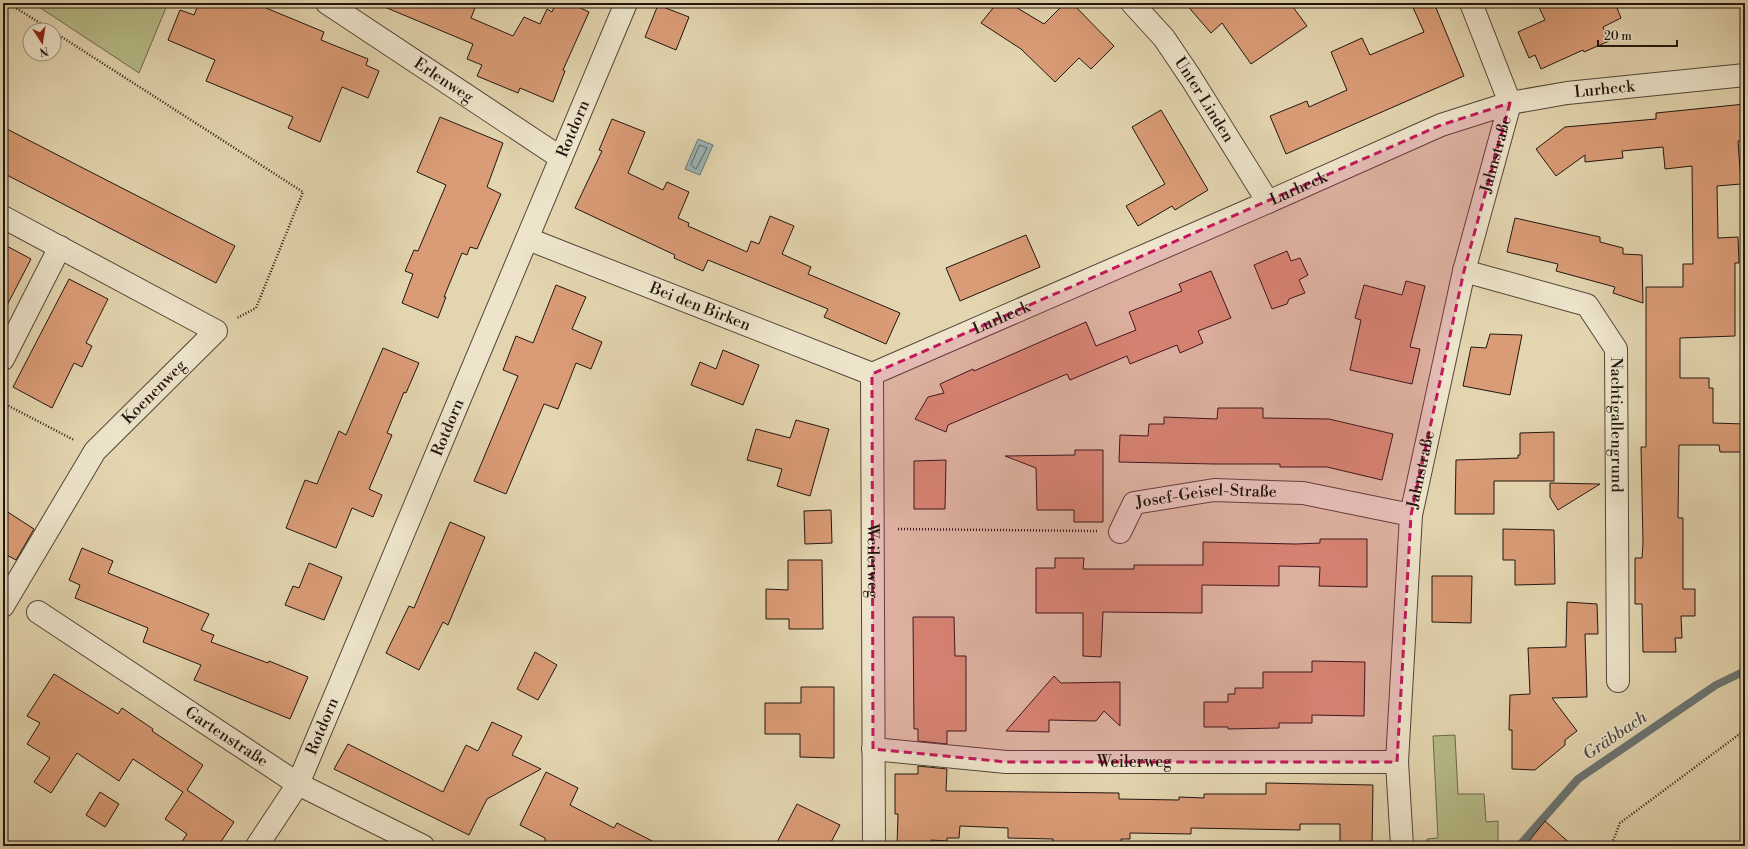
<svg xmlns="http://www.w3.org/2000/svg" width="1748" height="849" viewBox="0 0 1748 849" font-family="'Libre Bodoni',serif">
<rect width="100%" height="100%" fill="#e3d5af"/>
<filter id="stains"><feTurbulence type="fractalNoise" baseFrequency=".005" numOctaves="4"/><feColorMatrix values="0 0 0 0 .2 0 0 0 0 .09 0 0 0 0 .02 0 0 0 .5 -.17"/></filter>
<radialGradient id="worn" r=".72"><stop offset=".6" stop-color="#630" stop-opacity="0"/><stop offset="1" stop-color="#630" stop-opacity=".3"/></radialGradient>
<path fill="#b6bc88" stroke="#6c694c" d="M33,3H168L139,73Z
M1455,735L1458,794H1484L1486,822L1498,821V846H1427V839L1438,838L1433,736Z"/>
<path fill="#9cb5b7" stroke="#6b7574" d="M698,139L713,145L700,175L685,169Z"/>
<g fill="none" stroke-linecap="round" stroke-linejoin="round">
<path stroke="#5f6664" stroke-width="1" d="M700,145L707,148L696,169L691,165Z"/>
<path stroke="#6b7574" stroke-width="8" d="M1519,846L1578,779L1716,685L1745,671"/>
</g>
<path fill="#da9c77" stroke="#221610" d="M199,3H268L266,8L324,32L321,40L368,59L366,65L379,71L368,98L342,87L320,142L288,128L293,117L206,81L215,60L168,40L180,10L194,15Z
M375,3H477L471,18L513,36L524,17L540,24L547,9L552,12L556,3H570L589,12L563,70L565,71L553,102L520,88L518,93L477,76L482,65L467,59L473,44Z
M997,3H1009L1044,24L1065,3H1072L1114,46L1091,69L1079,58L1055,82L1021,49L981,23Z
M1185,3H1290L1307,26L1251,64L1222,23L1211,33Z
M1411,3H1434L1464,76L1286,154L1270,116L1307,101L1309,107L1347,90L1331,52L1362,38L1370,55L1424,32Z
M1537,3H1615L1621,18L1603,27L1609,41L1584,52L1583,50L1541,69L1535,55L1529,58L1518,32L1545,20Z
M658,5L689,17L676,50L645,37Z
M1745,104V141H1738L1741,184L1717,186L1718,238L1738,237L1739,263H1735V336L1680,338V378H1709V388H1713V423L1745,424V452H1720L1719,445H1679L1678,518H1683V589H1695V616H1681L1682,638H1675L1676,652H1643L1642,604H1635V558H1642L1643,543L1641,447H1646V287H1683V264H1693L1692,166L1665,169L1663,147L1622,151L1623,158L1585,162V155L1556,176L1536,149L1565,127L1656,119V113Z
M1161,110L1208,190L1175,210L1172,206L1138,226L1126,206L1165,184L1132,127Z
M440,117L503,143L487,187L501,194L477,249L470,247L467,255L462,253L444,297H446L438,318L402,303L413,274L405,271L414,250L418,251L446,185L417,172Z
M612,119L645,132L628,173L663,190L667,182L689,192L678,218L689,223L688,226L747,252L751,241L759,244L770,216L794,226L782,254L811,267L808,274L900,313L886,344L824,317L828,309L708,260L703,271L674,258L675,255L575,208L602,151L599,150Z
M3,127L235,246L216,283L3,173Z
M1515,218L1600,237V242L1623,248V254L1642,255L1643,303L1613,293L1615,287L1556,271L1558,264L1507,252Z
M1026,235L1040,267L960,301L946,268Z
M3,244L31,259L3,313Z
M1287,251L1291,261L1300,258L1308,275L1299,280L1305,293L1289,299L1287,304L1272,309L1254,265Z
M1211,271L1231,318L1198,331L1203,343L1180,353L1177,345L1130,364L1127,356L1070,380L1067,374L948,425L946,432L915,419L928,397L944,393L940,384L973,369L974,371L1086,322L1096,346L1136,330L1129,312L1182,291L1179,284Z
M69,279L108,299L86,343L92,346L82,367L74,363L52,408L13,387Z
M1406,281L1425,286L1410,347L1420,349L1412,384L1350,370L1361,320L1355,318L1364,285L1402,295Z
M556,285L586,297L572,329L602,342L591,369L576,363L558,409L544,404L506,494L474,481L518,376L503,370L516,336L533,343Z
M1490,334L1522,335L1510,395L1463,386L1471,347L1486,348Z
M383,348L419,363L406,393L404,392L387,433L392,435L369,489L382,495L373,517L352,508L336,548L286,528L305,480L317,484L339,431L346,435Z
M723,350L759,365L743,405L691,385L700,362L716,369Z
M1218,408H1263V418L1329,419L1393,434L1382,480L1327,467H1280V464H1215L1119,462L1120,435L1148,436L1149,424H1164V417L1217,419Z
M796,420L829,429L810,496L777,486L782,469L747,460L756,429L790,438Z
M1554,432V481H1494V514H1455L1456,460L1518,458V455H1520V433Z
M1075,450H1103V522H1074V510H1037L1036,468L1005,456L1075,455Z
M946,460L945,509H914V461Z
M1550,483L1600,484L1558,510L1550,497Z
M3,509L34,529L16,560L3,553Z
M831,510L832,543L805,544L804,511Z
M450,522L485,537L448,625L443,622L419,670L386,653L409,606L414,608Z
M1503,529L1554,530L1555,584L1515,585V560H1503Z
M1320,539H1367V587L1319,586L1320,567L1279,566V586L1202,585V613L1103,612L1101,657L1083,656V613H1036V568H1055V558H1084L1083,569H1134V565H1203V542L1296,544L1320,543Z
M82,548L113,561L108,573L209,614L201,630L214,635L211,642L268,663L269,661L308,677L290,719L194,680L201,665L143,642L148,628L75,598L80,585L69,580Z
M788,560H822L823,629H789V619H766V589L788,590Z
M309,563L342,577L324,620L285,605L293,586L299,588Z
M1432,576H1472L1471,623L1432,622Z
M1567,602L1597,604L1598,634H1585L1587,697L1552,698L1577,731L1565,740V745L1535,770L1512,769V730H1509L1510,695L1530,694L1528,648L1566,647Z
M913,617H954L955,656H966V731H947V744L918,741V729H914Z
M535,652L557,665L538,700L517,689Z
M1312,661L1365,662L1364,716L1312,715V723H1279V728L1228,729V727H1204V702H1228V694H1235V688H1263V672H1312Z
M54,674L118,714L122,708L153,729L152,731L203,765L187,790L234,822L218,846H179L187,834L165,819L183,792L133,759L119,781L77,753L51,793L34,782L50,758L27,744L40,723L27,716Z
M1054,676L1061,683L1120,682V726L1104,711L1096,721L1049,720V732L1006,731Z
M801,687H834V758L800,757V734H765V703H801Z
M492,722L522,736L512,755L541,769L487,799L469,835L334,769L348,744L443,792L466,745L478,751Z
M918,766L947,769L946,791L1119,793V799L1179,800V797L1204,798V794H1266V783L1373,785L1372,846H1340V824H1300V830L1191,828V834L1130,833V839H1121V846H1053V839L1008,838V828L960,826L959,838H947V841L931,840V846H897L898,814H895V774H918Z
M546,772L578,788L570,805L614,828L617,823L662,846H545V838L520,825Z
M100,792L119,804L105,827L86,815Z
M797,804L840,825L829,846H775Z
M1545,821L1573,846H1525Z"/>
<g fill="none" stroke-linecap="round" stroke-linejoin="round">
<g stroke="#524638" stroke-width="24">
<g id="minor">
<path id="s1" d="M327,3L561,158"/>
<path id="s2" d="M1132,3L1164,38L1191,78L1268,202"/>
<path d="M1471,3L1510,103"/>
<path d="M3,217L216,331L95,451L3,606"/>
<path id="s3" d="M528,239L872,374"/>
<path id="s4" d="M1464,271L1587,305L1616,349L1618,681"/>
<path d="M3,359L60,247"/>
<path id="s5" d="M872,374L1268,202L1441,125L1510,103L1567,93L1745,75"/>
<path id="s6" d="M872,374L874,846"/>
<path id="s7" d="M1120,532L1134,503L1214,490L1303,493L1411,515"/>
<path id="s8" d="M38,612L298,784L423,846"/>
<path id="s9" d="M873,749L1006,762H1397"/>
<path id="s10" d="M257,846L298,784L626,3"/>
<path id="s11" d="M1402,846L1397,762L1411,515L1464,271L1510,103"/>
</g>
</g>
<path stroke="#221610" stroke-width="2.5" stroke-dasharray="1 2" stroke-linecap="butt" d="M18,3L16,8L51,30
M54,32L303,192L256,308L237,318
M3,403L74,440
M898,529L1097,531
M3,804L7,807L3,813
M1611,846L1620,823L1745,730"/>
<use href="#minor" stroke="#ede4cb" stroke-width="22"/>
</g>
<path fill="#c2185b" fill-opacity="0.2" stroke="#c2185b" stroke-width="3" stroke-dasharray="8 5" stroke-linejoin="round" d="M1510,103L1464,271L1411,515L1397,762H1006L873,749L872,374L1441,125Z"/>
<g text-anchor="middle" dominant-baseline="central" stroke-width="3" stroke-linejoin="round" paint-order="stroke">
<g font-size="16" fill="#221610" stroke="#ede4cb">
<text stroke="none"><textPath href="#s1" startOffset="140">Erlenweg</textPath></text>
<text stroke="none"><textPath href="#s5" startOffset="789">Lurheck</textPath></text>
<text stroke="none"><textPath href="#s2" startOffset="121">Unter Linden</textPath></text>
<text stroke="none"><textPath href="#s10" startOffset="785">Rotdorn</textPath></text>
<text stroke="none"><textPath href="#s11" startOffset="702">Jahnstraße</textPath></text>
<text stroke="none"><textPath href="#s5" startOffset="465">Lurheck</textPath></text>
<text stroke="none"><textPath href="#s3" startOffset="185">Bei den Birken</textPath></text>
<text stroke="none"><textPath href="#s5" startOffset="141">Lurheck</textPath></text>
<text transform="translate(154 392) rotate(-45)">Koenenweg</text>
<text stroke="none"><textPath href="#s4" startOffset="256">Nachtigallengrund</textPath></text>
<text stroke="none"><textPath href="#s10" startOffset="461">Rotdorn</textPath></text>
<text stroke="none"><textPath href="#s11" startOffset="378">Jahnstraße</textPath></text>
<text stroke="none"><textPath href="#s7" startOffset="105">Josef-Geisel-Straße</textPath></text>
<text stroke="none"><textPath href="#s6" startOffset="187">Weilerweg</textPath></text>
<text stroke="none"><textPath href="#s10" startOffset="137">Rotdorn</textPath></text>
<text stroke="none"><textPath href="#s8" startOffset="226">Gartenstraße</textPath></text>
<text stroke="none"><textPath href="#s9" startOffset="262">Weilerweg</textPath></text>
</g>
<g font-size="17" font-style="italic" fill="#4d4e4a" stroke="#ede4cb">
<text transform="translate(1615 736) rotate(-34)">Gräbbach</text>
</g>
</g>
<rect width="1748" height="849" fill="none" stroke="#e3d5af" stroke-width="16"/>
<rect x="4" y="4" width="1740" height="841" fill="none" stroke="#221610" stroke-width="2"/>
<rect x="8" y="8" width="1732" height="833" fill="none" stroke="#221610"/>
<g transform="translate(42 42) rotate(168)"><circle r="19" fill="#ede4cb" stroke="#9c9280"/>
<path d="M0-3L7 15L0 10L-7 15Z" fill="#8f2418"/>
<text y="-6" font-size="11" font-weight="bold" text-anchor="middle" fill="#221610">N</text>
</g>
<path d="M1598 40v6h79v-6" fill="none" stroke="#221610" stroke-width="2"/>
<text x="1604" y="40" font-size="12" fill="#221610" stroke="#ede4cb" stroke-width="3" paint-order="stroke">20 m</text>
<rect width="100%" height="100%" filter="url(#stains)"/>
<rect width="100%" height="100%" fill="url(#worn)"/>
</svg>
